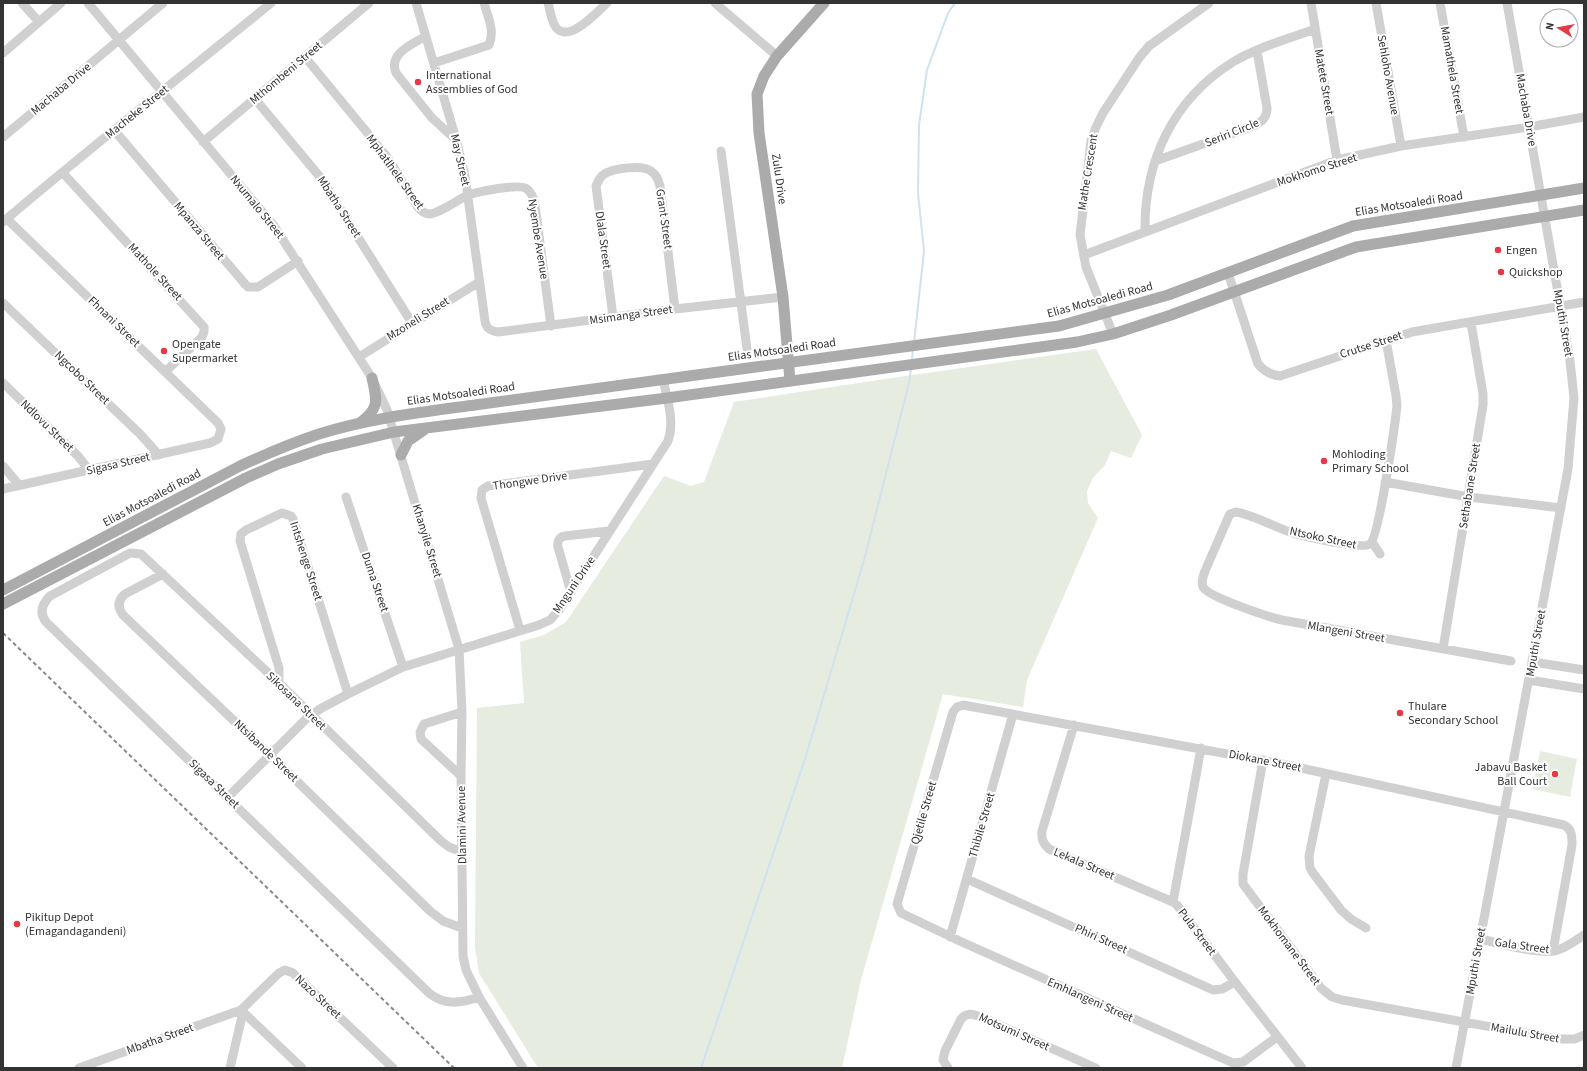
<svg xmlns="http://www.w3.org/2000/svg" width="1587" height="1071" viewBox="0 0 1587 1071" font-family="'Source Sans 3',sans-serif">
<rect width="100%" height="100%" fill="#fff"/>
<path fill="#e6ecdf" d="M1096,349L1142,435L1131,458L1111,451L1105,465L1093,478L1087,491L1088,503L1098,518L1027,680L1023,707L943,694L861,980L842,1068H538L479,973L475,947L477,708L524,703L520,642L544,635L566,622L664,476L691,486L704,482L734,402L885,379Z
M1540,751L1577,759L1570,797L1533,789Z"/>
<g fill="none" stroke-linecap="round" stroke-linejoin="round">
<path stroke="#cfe2ee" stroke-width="2" d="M914,343L924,251L918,193L919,125L927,70L948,13L955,3
M912,360L913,349
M701,1068L806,756L864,560L909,383L911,369"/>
<path stroke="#d0d0d0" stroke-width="9" d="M22,3L39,22
M88,3L274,226L372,378L387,410L459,649L462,712L461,776L463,956L466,970L479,997L523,1068
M416,3L456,139L465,176L485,321C486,329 491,331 498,332L675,309L783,297
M548,3C550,10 551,18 554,24C565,48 597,12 607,3
M715,3L777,56
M1311,3L1337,160
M1376,3L1401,146
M1440,3L1464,137
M426,36C412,44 388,54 396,73L432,118L455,139
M3,53L61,3
M305,57L388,158L417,206C420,210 424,214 430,214C441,212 456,201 466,196C475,192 519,183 527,189C532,193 534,199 535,205L551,326
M434,63L489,45C495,31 488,17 484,3
M255,99L320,177L412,323
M114,130L245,284L248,287H258L298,261
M3,137L163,3
M203,142L369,3
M721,151L747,349
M1155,161L1254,126C1262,121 1267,118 1267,108L1257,51
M63,173L204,327V332L202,337L165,372
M3,222C91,147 182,76 271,3
M1145,232C1144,162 1172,100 1233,62C1258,47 1288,39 1315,29
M1084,255L1337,160L1401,146L1529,127L1584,117
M1228,273L1258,364C1264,371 1270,375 1280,376L1412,332L1584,302
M3,303L140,434L159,455
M613,317L596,186C598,182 599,178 603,175C612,168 644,164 652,172C657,175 658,180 660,186L675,309
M1113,334L1086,267L1080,235L1091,141L1096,127L1103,113L1139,58L1149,46L1209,3
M1386,340L1396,396L1397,406C1395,424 1379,537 1370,544C1362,550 1302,536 1290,532C1272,526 1254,515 1236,512L1230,514L1228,518L1205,571C1203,576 1201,582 1203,587C1208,597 1269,617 1282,620L1511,661
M359,357L479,282
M3,383L78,456L89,470
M3,466L19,485
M1385,482L1469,497L1561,508
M3,489L210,443L218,439L221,429L218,423L7,219
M346,497L403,667
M1372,542L1380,554
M163,574L125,594C118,600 117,607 123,615L270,755L430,911L443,921L462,928
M571,592L558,547C557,541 559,537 565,536L609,531
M520,630L481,498L482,490L488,486L653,464
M1443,649L1483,405V394L1471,323
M1533,662L1584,670
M1529,680L1584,689
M279,683V668L240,541L241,534L246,530L282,513L291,516L293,519L348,694
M1074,725L1042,831C1041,839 1043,843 1049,849L1173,902L1177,905L1235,982L1302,1068
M1263,760L1243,874V884L1321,988L1332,997L1342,1000L1558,1039H1575L1584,1035
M1326,774L1309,856L1310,868L1313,873L1341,910L1351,919L1366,928
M461,776L421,739L420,732L424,724L462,712
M228,797L306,719L320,709L348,694L403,667L539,625L550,620L559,610L668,441C675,421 667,399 663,379
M462,852L449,847L441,841L279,683L141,554L130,553L50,596C42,604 39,613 46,622L429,993C445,1006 461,1003 479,997
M967,879L1213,990L1222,989L1235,982
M1173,902L1201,748
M950,937L1013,714
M1480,939C1499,943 1535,954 1554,951C1565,949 1575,941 1584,935
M241,1010L302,1068
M1277,1037L1243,1062L1233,1063L964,943L901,913L897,904L953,712L957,707L963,705L1287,765L1564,825C1572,829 1572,836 1572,845L1553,951
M79,1068L241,1010L279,973L285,970L293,973L393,1068
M230,1068L243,1012
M948,1068L943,1060L945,1051L961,1019C967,1012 973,1014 981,1017L1096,1068
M1456,1068L1568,469L1574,398L1570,361L1507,3"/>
<path stroke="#ababab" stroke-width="11" d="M790,381L783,297L759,133L757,94L764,76L777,56L824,3
M360,423C380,408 377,400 372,378
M401,455L408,441L424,430
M3,590L240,466C266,454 292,443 319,434C370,418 423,412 475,405L1059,326L1168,295L1353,226L1584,188
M3,604L246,478L278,464L322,449L394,432L667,398L1077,342L1113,334L1171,315L1356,247L1584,210"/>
<path stroke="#888" stroke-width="2" stroke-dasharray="4 3" stroke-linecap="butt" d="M3,633L454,1068"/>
</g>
<g fill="#e63946" stroke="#fff" stroke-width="1.5">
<circle cx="418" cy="82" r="4"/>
<circle cx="1498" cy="250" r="4"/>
<circle cx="1501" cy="272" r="4"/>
<circle cx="164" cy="351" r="4"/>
<circle cx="1324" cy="461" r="4"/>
<circle cx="1400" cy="713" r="4"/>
<circle cx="1555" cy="774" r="4"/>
<circle cx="17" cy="924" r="4"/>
</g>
<g text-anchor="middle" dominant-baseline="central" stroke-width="4" stroke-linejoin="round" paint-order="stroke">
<g font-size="12" fill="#333" stroke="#fff">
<text transform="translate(1452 70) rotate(80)">Mamathela Street</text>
<text transform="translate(286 73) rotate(-40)">Mthombeni Street</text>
<text transform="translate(1388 75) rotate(80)">Sehloho Avenue</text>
<text transform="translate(1324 82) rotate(80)">Matete Street</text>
<text transform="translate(61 89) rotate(-40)">Machaba Drive</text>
<text transform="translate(1526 110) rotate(80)">Machaba Drive</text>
<text transform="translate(137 112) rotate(-39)">Macheke Street</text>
<text transform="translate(1232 133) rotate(-22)">Seriri Circle</text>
<text transform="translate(460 160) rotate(77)">May Street</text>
<text transform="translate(1317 170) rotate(-18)">Mokhomo Street</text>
<text transform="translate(395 172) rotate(54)">Mphatlhele Street</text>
<text transform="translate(1088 172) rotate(-81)">Mathe Crescent</text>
<text transform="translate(779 179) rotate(82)">Zulu Drive</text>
<text transform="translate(1409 204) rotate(-9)">Elias Motsoaledi Road</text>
<text transform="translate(257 207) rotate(51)">Nxumalo Street</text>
<text transform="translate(339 207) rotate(57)">Mbatha Street</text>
<text transform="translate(664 219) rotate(82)">Grant Street</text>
<text transform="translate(199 231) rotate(50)">Mpanza Street</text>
<text transform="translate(538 239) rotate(81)">Nyembe Avenue</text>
<text transform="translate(603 240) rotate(82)">Dlala Street</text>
<text transform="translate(155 272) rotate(47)">Mathole Street</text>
<text transform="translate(1100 300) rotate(-15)">Elias Motsoaledi Road</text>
<text transform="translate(631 315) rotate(-8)">Msimanga Street</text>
<text transform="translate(418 319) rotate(-32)">Mzoneli Street</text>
<text transform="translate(114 322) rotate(44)">Fhnani Street</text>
<text transform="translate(1563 323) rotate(80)">Mputhi Street</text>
<text transform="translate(1371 345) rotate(-18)">Crutse Street</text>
<text transform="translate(782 350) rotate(-8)">Elias Motsoaledi Road</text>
<text transform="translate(82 378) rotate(44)">Ngcobo Street</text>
<text transform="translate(461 394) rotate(-8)">Elias Motsoaledi Road</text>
<text transform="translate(47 426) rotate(44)">Ndlovu Street</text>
<text transform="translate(118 464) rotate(-13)">Sigasa Street</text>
<text transform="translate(530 481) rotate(-8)">Thongwe Drive</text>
<text transform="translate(1470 486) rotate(-81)">Sethabane Street</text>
<text transform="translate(152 498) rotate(-28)">Elias Motsoaledi Road</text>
<text transform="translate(1323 538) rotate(12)">Ntsoko Street</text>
<text transform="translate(427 541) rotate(73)">Khanyile Street</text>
<text transform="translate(306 561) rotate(72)">Intshenge Street</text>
<text transform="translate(375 582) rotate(71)">Duma Street</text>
<text transform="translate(574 585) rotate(-56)">Mnguni Drive</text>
<text transform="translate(1346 632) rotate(10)">Mlangeni Street</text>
<text transform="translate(1536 643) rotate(-80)">Mputhi Street</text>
<text transform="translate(296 701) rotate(44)">Sikosana Street</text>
<text transform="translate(266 751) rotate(44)">Ntsibande Street</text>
<text transform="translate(1265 761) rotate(11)">Diokane Street</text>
<text transform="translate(214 784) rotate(44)">Sigasa Street</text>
<text transform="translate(924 813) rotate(-74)">Qjetile Street</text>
<text transform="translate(462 825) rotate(-91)">Dlamini Avenue</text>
<text transform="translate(982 825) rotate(-74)">Thibile Street</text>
<text transform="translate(1084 864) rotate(23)">Lekala Street</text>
<text transform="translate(1197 932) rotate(53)">Pula Street</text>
<text transform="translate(1101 939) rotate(24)">Phiri Street</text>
<text transform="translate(1289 946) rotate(53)">Mokhomane Street</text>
<text transform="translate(1522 946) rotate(8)">Gala Street</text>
<text transform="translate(1476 961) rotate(-80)">Mputhi Street</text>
<text transform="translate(318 997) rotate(43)">Nazo Street</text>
<text transform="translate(1090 1000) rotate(24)">Emhlangeni Street</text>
<text transform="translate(1014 1032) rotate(24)">Motsumi Street</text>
<text transform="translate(1525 1033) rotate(10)">Mailulu Street</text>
<text transform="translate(160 1039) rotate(-20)">Mbatha Street</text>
</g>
<g font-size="12" fill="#333" stroke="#fff" text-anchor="start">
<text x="426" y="75">International<tspan x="426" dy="14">Assemblies of God</tspan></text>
<text x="1506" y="250">Engen</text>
<text x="1509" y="272">Quickshop</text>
<text x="172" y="344">Opengate<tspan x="172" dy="14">Supermarket</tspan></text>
<text x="1332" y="454">Mohloding<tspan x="1332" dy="14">Primary School</tspan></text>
<text x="1408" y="706">Thulare<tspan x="1408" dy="14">Secondary School</tspan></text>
<text x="1547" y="767" text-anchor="end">Jabavu Basket<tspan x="1547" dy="14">Ball Court</tspan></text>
<text x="25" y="917">Pikitup Depot<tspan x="25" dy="14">(Emagandagandeni)</tspan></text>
</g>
</g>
<rect width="1587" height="1071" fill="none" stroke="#333333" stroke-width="8"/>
<g transform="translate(1559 28) rotate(281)"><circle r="19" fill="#ffffff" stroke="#adadad"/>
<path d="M0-3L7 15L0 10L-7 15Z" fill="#e63946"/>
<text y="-6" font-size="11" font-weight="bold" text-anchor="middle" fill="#333333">N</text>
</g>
</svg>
